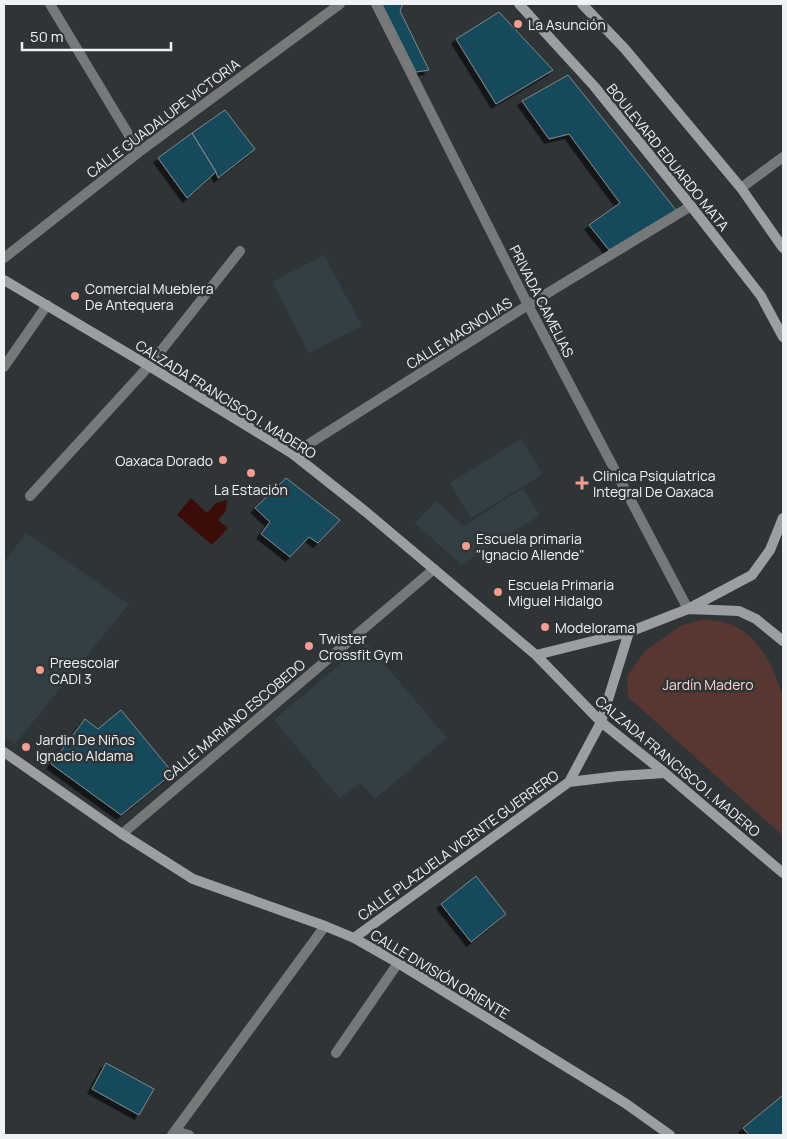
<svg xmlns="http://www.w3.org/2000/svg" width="787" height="1139" viewBox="0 0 787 1139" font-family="Manrope,sans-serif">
<defs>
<filter id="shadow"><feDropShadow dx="-4.5" dy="4.5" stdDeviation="0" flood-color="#0009"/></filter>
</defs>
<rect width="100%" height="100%" fill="#2f3436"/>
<path fill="#333f44" d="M324,255L362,326L309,353L272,282Z
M521,439L543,474L471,518L450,483Z
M523,488L540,515L461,565L415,523L436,501L464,526Z
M26,533L129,604L15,744L4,736V562Z
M366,642L447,738L375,799L360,783L340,799L274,720Z"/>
<path fill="#583631" d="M707,619C714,621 723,621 730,624C761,637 773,667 783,697V836L628,697L627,676L645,651L682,625Z"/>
<path fill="#3c0c08" d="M191,498L207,513L216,503L227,500L226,511L218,520L228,528L212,545L177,515Z"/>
<path fill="#184a5c" stroke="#82878a" filter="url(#shadow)" d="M382,4H403L400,11L429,70L416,72Z
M499,12L553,70L496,104L456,39Z
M568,75L676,210L609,250L589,225L620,203L569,134L549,139L522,101Z
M225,110L255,149L218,178L216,172L192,133Z
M192,133L216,172L187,198L158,158Z
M286,478L340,520L318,543L309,537L290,557L261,534L270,522L255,508Z
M121,710L173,773L121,815L51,764L85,719L98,729Z
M476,876L506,914L471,942L441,904Z
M106,1063L154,1089L139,1115L92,1089Z
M782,1096L783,1098V1135H749L743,1128Z"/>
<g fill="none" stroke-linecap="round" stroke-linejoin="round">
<path stroke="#767879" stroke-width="10" d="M4,367L47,305
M30,496L149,366L240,251"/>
<path stroke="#767879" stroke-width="10" d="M50,4L139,152
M376,4L528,305L688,609
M741,188L783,157
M4,258L139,152L340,4
M293,454L528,305L691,206
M122,834L434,569
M336,1053L398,963
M175,1131L189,1135
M172,1135L325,926"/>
<path stroke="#9b9fa1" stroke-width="10" d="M519,4L594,86L691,206L761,296L783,337
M582,4L625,49L741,188L783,248
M4,280L149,366L293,454L366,512L536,655L601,722L665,773L783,873
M689,609L739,611L756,619L783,641
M536,655L629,632L688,609L752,575L770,550L783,518
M4,752L122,834L193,879L325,926L354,938L398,963L625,1103L670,1135
M569,782L619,776L665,773
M354,938L569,782L601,722L629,632"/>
</g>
<g fill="#f59c90" stroke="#2f3436" stroke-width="2">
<circle cx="518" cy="24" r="5"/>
<circle cx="75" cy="296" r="5"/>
<circle cx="223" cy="460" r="5"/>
<circle cx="251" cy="473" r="5"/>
<path d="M579.5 475.5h5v5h5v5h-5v5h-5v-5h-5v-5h5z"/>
<circle cx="466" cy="546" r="5"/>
<circle cx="498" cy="592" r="5"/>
<circle cx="545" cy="627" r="5"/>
<circle cx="309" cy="646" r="5"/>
<circle cx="40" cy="670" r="5"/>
<circle cx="26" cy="747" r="5"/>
</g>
<g text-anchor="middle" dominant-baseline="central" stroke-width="5" stroke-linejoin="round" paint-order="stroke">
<g font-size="14" fill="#f0f3f5" stroke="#2f3436" text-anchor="start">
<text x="528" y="24">La Asunción</text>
<text x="85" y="288">Comercial Mueblera<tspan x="85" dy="16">De Antequera</tspan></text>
<text x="213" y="460" text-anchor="end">Oaxaca Dorado</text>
<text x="593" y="475">Clinica Psiquiatrica<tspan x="593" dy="16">Integral De Oaxaca</tspan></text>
<text x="251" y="489" text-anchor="middle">La Estación</text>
<text x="476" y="538">Escuela primaria<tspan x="476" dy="16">"Ignacio Allende"</tspan></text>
<text x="508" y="584">Escuela Primaria<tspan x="508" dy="16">Miguel Hidalgo</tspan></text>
<text x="555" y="627">Modelorama</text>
<text x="319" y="638">Twister<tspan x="319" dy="16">Crossfit Gym</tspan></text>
<text x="50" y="662">Preescolar<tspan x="50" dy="16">CADI 3</tspan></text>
<text x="36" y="739">Jardin De Niños<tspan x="36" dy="16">Ignacio Aldama</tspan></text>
</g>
<g font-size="14" fill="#f0f3f5" stroke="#2f3436">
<text transform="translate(163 118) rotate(-37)">CALLE GUADALUPE VICTORIA</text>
<text transform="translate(668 157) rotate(51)">BOULEVARD EDUARDO MATA</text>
<text transform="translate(542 301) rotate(63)">PRIVADA CAMELIAS</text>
<text transform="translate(459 333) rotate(-32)">CALLE MAGNOLIAS</text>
<text transform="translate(226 399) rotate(32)">CALZADA FRANCISCO I. MADERO</text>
<text transform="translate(234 720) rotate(-40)">CALLE MARIANO ESCOBEDO</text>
<text transform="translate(678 766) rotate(40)">CALZADA FRANCISCO I. MADERO</text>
<text transform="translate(458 845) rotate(-36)">CALLE PLAZUELA VICENTE GUERRERO</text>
<text transform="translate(440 974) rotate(31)">CALLE DIVISIÓN ORIENTE</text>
</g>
<g font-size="14" fill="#fbd6d0" stroke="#2f3436">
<text x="708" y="684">Jardín Madero</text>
</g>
</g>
<rect width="787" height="1139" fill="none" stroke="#f0f3f5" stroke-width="10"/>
<path d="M22 42v8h149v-8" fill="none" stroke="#f0f3f5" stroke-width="2.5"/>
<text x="30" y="42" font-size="15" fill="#f0f3f5" stroke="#2f3436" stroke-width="4" paint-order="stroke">50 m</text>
</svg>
